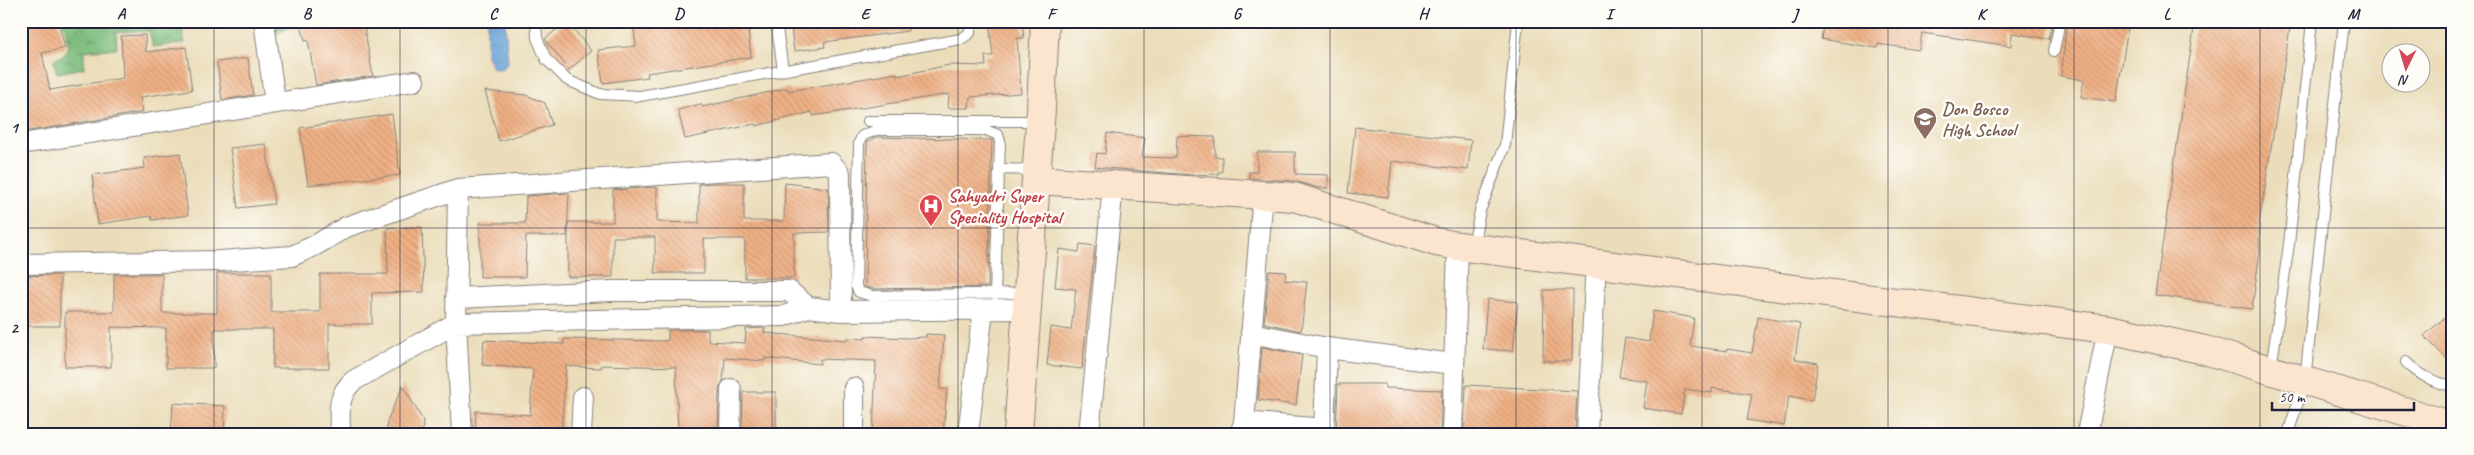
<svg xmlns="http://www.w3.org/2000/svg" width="2474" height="455" viewBox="0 0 2474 455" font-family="Caveat,sans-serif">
<defs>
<pattern id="forest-crowns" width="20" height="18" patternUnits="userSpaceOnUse" patternTransform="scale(1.25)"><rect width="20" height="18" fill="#7bbb7c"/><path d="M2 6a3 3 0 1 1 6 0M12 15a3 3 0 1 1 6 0" fill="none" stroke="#649867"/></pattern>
<pattern id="water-ripples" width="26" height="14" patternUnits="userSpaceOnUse" patternTransform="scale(1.25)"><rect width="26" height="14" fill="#67a1d7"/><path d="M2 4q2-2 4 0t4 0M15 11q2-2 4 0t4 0" fill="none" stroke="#5483b0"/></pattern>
<pattern id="building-back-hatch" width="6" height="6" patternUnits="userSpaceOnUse" patternTransform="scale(1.25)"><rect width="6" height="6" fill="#efb084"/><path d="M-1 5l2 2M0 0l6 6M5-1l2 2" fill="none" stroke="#cd9773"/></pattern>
</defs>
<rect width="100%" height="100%" fill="#fdfcf7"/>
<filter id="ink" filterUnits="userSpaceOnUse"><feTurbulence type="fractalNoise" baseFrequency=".02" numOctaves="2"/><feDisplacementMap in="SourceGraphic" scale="10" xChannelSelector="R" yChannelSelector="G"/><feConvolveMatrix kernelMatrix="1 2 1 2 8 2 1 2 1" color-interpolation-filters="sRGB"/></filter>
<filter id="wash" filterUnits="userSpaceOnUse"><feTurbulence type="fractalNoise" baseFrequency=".0096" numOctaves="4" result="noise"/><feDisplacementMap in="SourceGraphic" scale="20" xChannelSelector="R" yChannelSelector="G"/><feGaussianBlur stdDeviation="1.12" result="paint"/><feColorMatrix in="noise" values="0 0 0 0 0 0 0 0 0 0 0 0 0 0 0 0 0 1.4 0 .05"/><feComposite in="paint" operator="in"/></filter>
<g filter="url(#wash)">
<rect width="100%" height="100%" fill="#ebddba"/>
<path fill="url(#forest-crowns)" stroke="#4e6e5c" d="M63,21H180L185,43L153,47L149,31L116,32L117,48L84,51V68L57,73L53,60L65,55L68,45Z
M270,21H302L272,36Z"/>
<path fill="url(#water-ripples)" stroke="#446289" d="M487,21L505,22L508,63L500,70L493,68L487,56Z"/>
<g id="blocks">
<path fill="url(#building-back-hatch)" d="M21,21H58L65,48L42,53L50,90L123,78L121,36L145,35L146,52L186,47L192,90L140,97L143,112L24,132L21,121Z
M300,21H363L373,76L316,85L308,40L305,41Z
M567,21L591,51L569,70L545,39Z
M633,21H747L751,57L647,73L648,77L603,83L598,50L636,46Z
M790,21H907L908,31L824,42L825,47L794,51Z
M989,21H1022L1024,38H1017L1021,93L970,97L969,108H948L949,94L813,116L812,112L756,126L755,124L685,139L678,110L701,104L702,107L788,88L789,91L897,73V76L949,65L986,66L985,56H993Z
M1824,21H2053L2049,39L2012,33L2011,46L1922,33L1919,50L1878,44L1877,48L1821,39Z
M2067,21H2129L2116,102L2081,97L2084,80L2061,76Z
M2195,21H2291L2259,224L2260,251L2252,309L2155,295Z
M248,58L253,95L222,100L217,62Z
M485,91L526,95L545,103L552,125L499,141Z
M392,114L400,175L308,185L300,128Z
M1355,127L1471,140L1468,170L1392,161L1388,197L1348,193Z
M1107,133L1145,138L1142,157L1176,158L1177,136L1215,137V157H1222V172H1218V174L1191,175L1095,167L1097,153L1105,154Z
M877,137L992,140L988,287L873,289L865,287L867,142Z
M266,144L274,204L238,208L230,148Z
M1257,152H1295V174L1328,175V188H1318L1295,181L1249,178V172H1257Z
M180,153L188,215L152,220L151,216L98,224L92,175L145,168L144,158Z
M715,183H744V221H784L785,183L828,188L829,232L794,233V278H745V239H704V273H655V237H613V277H568V222H613V190L657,187V222L699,223V184Z
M569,193L567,236H526L525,277H480V223H525L526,196Z
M422,227L424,292L372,293V324H329V368H273V329H214V368H166V328L111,327V367H65V312H114V274H162V313H217V273H271V312H320V274H388L387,228Z
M1080,244L1095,246L1082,369L1047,365L1051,327L1071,330L1076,289L1055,287L1059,249L1079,252Z
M1269,271L1286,272L1285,280L1307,282L1301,331L1264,323Z
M60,275V326H21V276Z
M1544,290H1573L1572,361H1543Z
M1487,299L1518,302L1513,351L1483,349Z
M2453,310V365L2424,336Z
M1653,311L1694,318L1690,346L1727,351V349L1752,353L1758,317L1800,324L1795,359L1818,363L1812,400L1789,396L1784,426L1747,420L1752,394L1712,388V393L1685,389L1681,414L1643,408L1647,381L1619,377L1625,338L1649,342Z
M765,328L764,333L847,340V338L865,339V336L907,338L926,337V334L944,335L940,389H947L943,434H873L876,361L820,359V364L765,358V361L725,358L723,381L719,389L718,430L678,431L676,367L602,365L601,368L566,366L561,434H475L476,411L530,415L533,369L482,365L484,340L564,344V339L665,341L668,340V330H708V341L745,343L746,329Z
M1262,347L1302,355L1296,405L1258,400Z
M1338,384H1385V388L1442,390L1440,434H1336Z
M403,385L423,421L422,434H387V421Z
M1466,385L1577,391L1575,434H1464Z
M743,392H776V434H742Z
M173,403L225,406L224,434H171Z"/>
</g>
</g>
<g filter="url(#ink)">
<use href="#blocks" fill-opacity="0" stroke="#86807a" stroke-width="1"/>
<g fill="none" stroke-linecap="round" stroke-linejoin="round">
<g stroke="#86807a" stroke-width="12">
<path id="lane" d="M536,21L537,38L546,59L567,80L600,94L640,96L961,39L970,33V21
M776,21L783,70
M2054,51L2060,21
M868,121H1039
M999,169L1036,170
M1473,246L1480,211L1505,145L1518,21
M995,295L1000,141L998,135L986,130H876L862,136L859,143L856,286L859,292L872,296L1026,293
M2406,362C2420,376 2434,383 2453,386
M2271,369L2289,244L2312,21
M2288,434L2305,380L2344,21"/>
</g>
<g stroke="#86807a" stroke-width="22">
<path id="street" d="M264,21L275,103
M21,144L414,81
M458,189L456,323L462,434
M21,264L220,261L292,256L316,245L346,227L458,189L831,163L840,173L841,311
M456,298L611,291H789L808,307
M1251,333L1327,348L1453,364
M1244,422L1324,429
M340,434C340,412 336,397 353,381L456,323L784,316L808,307L841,311L1027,309
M581,434L583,397
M730,434L731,389
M854,434V388
M968,434L983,310
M1089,434L1113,185
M1240,434L1244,422L1263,194
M1324,434L1327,348
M1452,434L1458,246
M1587,434L1596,262
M2087,434L2108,329"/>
</g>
<g stroke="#86807a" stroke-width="30">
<path id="secondary" d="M1036,180L1294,197L1436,242L1458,246L2108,329L2205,350L2453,426
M1018,434L1041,109L1045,21"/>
</g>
<use href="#lane" stroke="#fff" stroke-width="10"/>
<use href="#street" stroke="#fff" stroke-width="20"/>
<use href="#secondary" stroke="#fce5cf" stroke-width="28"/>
</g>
</g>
<path fill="none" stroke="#22223b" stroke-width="1" stroke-opacity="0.55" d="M214,21V434M400,21V434M586,21V434M772,21V434M958,21V434M1144,21V434M1330,21V434M1516,21V434M1702,21V434M1888,21V434M2074,21V434M2260,21V434M21,228H2453"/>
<defs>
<g id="school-pin" transform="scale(1.25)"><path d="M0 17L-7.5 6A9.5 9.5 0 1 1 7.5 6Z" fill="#8d6e63" stroke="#fdfcf7"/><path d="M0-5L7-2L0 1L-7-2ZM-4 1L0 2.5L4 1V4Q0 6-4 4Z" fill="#fff"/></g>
<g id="hospital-pin" transform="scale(1.25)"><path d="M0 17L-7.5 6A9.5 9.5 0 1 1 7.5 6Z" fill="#e0444e" stroke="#fdfcf7"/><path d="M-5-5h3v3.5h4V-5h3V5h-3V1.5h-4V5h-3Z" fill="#fff"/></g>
</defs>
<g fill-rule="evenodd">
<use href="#school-pin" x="1925" y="119"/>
<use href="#hospital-pin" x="931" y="206"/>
</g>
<g text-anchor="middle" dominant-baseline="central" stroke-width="5" stroke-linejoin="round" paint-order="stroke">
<g font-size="18" font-weight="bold" fill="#785e54" stroke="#fdfcf7" text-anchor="start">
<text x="1942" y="109">Don Bosco<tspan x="1942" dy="21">High School</tspan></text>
</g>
<g font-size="18" font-weight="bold" fill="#be3a42" stroke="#fdfcf7" text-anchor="start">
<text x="948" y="196">Sahyadri Super<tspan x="948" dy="21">Speciality Hospital</tspan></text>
</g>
</g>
<rect width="2474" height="455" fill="none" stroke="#fdfcf7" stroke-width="55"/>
<g transform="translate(2406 68) rotate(185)"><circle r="24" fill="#fdfcf7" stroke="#a5a5ac"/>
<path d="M0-4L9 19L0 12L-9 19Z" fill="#d1495b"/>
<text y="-8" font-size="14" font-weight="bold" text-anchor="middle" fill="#22223b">N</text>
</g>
<path d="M2272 402v8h142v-8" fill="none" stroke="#22223b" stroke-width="2.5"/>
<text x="2279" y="402" font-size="15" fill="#22223b" stroke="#fdfcf7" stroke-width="4" paint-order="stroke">50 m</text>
<rect x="28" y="28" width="2418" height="400" fill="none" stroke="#22223b" stroke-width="2"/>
<g font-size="16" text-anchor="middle" font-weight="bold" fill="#22223b">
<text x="121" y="19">A</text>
<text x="307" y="19">B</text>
<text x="493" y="19">C</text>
<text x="679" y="19">D</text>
<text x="865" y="19">E</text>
<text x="1051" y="19">F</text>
<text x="1237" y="19">G</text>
<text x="1423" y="19">H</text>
<text x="1609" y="19">I</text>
<text x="1795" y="19">J</text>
<text x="1981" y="19">K</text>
<text x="2167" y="19">L</text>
<text x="2353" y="19">M</text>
<text x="14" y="133">1</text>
<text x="14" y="333">2</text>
</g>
</svg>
